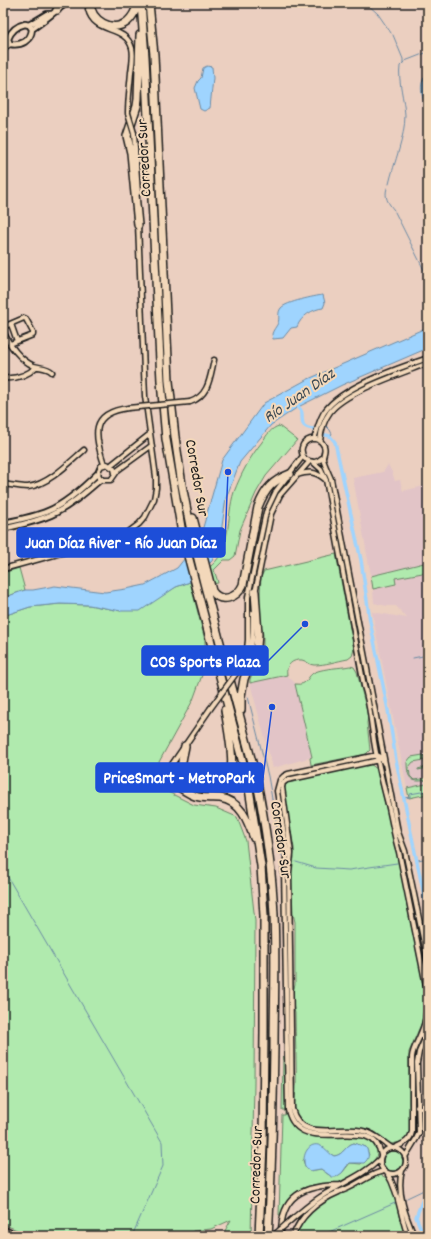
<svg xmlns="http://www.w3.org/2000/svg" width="431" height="1239" viewBox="0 0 431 1239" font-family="Dekko,sans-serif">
<rect width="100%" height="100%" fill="#ebcfc0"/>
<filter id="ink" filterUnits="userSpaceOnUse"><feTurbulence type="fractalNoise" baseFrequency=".025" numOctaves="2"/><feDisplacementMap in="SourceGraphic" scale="8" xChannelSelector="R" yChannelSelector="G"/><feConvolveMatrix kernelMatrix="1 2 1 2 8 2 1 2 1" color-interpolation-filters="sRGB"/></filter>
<g filter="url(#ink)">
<path fill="#e2c4c7" d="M388,465L392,472L395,481L400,480L403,491L428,485V562L371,576L353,478L383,472Z
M428,572V784L407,788L372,612L407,618L396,606H387L374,603L373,589L396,585L395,578Z
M287,675L295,683L312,757L273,768L250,683Z"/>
<path fill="#b0eaae" stroke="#668365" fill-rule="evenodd" d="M279,426L297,440L266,476L256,493L240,530L235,556L230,560H224L214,570L217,579L218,583L212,584L208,568C232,553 226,516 234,492C241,474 250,457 262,442C267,435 271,428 279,426Z
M336,554L354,649L352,656L348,659C337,661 325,665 314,665C309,665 307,661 302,660C293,659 285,665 287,675L250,683V679L263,650V635L259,613L261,577L264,571Z
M428,562V572L395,578L396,584L373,589L371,576Z
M19,568L25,590L3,598V573Z
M190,582L205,640V667L193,700L148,782L194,805L216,808L237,817L246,841L255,921L254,1084L251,1236H222L231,1220L211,1229L193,1231L188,1236H31L3,1224V616L30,607L60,604L89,605L121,611L161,596L176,587Z
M350,666L354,667L357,672L368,716L367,723L370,750L366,754L311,765L310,758L312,757L295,684C309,686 306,676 315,672C325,668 340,668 350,666Z
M423,755L428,759V768L418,770V769L425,767L424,760L413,762L409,767L410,776L414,780L428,778V780C412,783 407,780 407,762L411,757Z
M370,764L377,769C386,810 398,851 406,893V900L421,973L425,999L422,1022L409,1052V1103L411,1128L409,1135L401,1142L391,1144L387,1142L375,1132L366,1129L314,1127C306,1126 299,1122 296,1113C293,1104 296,1096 296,1088C297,1063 295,1038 295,1013C292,1003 292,994 295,985V922L293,913L291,870L294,858V848L284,791C285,785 287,782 292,780Z
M426,784L428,794L409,798L407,788Z
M283,1056L285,1057C285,1068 285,1080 285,1091C286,1113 287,1128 310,1136C326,1137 370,1130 376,1147C378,1151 377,1156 375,1159C370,1167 357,1177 349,1180C333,1186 316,1181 301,1189C291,1194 285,1205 281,1215H279L282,1115H285V1110H282ZM354,1143L366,1147L369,1155L361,1164L350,1163L342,1173L329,1175L321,1169L309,1171L305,1166L303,1160L330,1154L334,1156C344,1155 345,1145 354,1143Z
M383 1161a10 10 0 1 1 20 0a10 10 0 1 1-20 0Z
M381,1175L390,1180L395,1196L399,1216L407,1236H295C301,1220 312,1207 327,1199C337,1194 347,1192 356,1187C365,1183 371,1176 381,1175Z"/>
<path fill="#9fd4fe" stroke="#6b8aa4" d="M207,66L212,67L213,78L210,108L204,111L200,109L195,88L198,81L201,78L203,68Z
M428,77V132C427,127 428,121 427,116C426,103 417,90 424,78Z
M323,295L325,303L323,308C313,309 301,316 297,327L291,328L283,338L273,339L272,334C273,330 276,327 278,323C280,318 277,313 281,308C286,302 315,296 323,295Z
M428,327V348L342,385L298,407L271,425L240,462L226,498L220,540L212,561L190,582L176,587L140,611H121L89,605L60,604L30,607L3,616V598L25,590H33L55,586L105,592L126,589L145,585L177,568L197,543L202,531L222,460L264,403L306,380Z
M354,1143L366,1147C369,1154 370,1158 364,1163H349L342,1173L336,1177H332L321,1169L309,1171L305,1166C301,1156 309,1140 321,1146C326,1148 329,1154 334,1156C344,1155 345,1145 354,1143Z"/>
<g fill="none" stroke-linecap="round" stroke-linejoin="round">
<path stroke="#6b8aa4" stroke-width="1" d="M366,3L378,14L391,33
M393,35L403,59V63
M389,184C394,162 405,138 405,115C404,98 398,82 400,66L405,61L428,52
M387,188C384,197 388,203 394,210
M395,212L428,278
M326,426L330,430L332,434L330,436
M413,658L428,655
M248,697L268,776L282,856
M404,798L410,797V794L427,791
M418,860L428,858
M296,862L316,868L349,870L397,863
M3,869L162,1142L163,1166L132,1236
M407,1198L428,1188
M320,1236L395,1203"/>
<path stroke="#9fd4fe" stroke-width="3.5" d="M297,405C299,408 302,410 302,414C302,424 302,428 314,429
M326,435L330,436L335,442L361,560L370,621L388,710L396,760L428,915
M428,1051C424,1066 426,1085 426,1102L428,1103
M428,1138V1141
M424,1236L416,1217L428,1186"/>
<g stroke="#1c1c1c" stroke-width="7">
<path id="minor" d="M3,4L5,3
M88,9C94,35 125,24 132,48C134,56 132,65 131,72C130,86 128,99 128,113
M3,43L8,39
M3,49L10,44
M134,133L138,193
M11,324L17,341
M3,327L24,318L26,319L33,332V335L10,344
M3,331C9,345 20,360 34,366C40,368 47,367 52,372
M425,362L428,372
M3,378C16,379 27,376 36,367
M190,402C209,396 210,377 214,360
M314,439C318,429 319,419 325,411C343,386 399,368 428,358
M320,441C321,431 324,420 330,412C346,391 403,373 428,363
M322,458C317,463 312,463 305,459C293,443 317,430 324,446C326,451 323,454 323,458C323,462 329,474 331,479L398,832L405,851L428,962
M313,462L321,469L326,480L364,686C370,704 370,716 373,734C376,758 382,781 388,804C392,820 394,836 399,852L427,990C428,1005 427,1020 421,1033C418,1042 413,1048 412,1057V1132C410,1142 402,1144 394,1148
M104,464C94,434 90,413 128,408
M111,465L150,434
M115,473L114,469L107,464L101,466C97,472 97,477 103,480H111L118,470L151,446
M297,475C310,471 315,471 326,480
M3,484C11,485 20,487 28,487C49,484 69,463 84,450
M3,569L116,538L127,533L139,524L145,517L154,499L156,488V477L145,396L138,224
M255,593L271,514L280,495L309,462
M246,658L248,640V597L266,512L276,491L303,456
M243,664C255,648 252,633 253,613
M379,760L287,780L283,783L282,787L291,853L289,873L292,1109C301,1143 338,1125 363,1131C375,1133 382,1142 392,1148
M164,776L210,709
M417,1107L428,1109
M380 1161a13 13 0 1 1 26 0a13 13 0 1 1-26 0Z
M381,1155C374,1110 300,1161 288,1110L284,869L287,853L277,791L280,780L284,776L288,774L377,755L381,757L384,763
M405,1157L416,1139L419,1133L417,1063L419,1052L428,1032
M402,1171C396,1191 406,1217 414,1236
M387,1173C399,1192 400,1215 408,1236
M337,1192C354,1189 367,1174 384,1171
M291,1220C302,1211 313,1201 325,1194C344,1182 364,1175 380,1159
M3,1229L19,1236
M281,1236C280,1195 304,1185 341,1185
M293,1236C301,1214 318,1201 339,1192"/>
</g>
<g stroke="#1c1c1c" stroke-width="8">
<path id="tertiary" d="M25,24L29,25L32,29C31,41 21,46 10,44L8,39C11,31 16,26 25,24Z
M29,25L47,14H51
M32,29C44,21 55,11 67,3
M3,523C18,520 34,517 48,511C67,503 84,487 98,473
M3,529C19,525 35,522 51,515C69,507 86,492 101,479"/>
</g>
<g stroke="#1c1c1c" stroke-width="10">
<path id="motorway" d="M90,3C91,21 112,33 127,22C133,17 136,10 138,3
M141,3L145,57L161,381L166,439L182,533L248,782L261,866L264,916V1030L263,1144L259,1236
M149,3L154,55L169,381L175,437L182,485L191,531L204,583L256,777C265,822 272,868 274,915C276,959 274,1004 274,1048C273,1111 272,1173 268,1236
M57,10L61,3
M138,225L131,153L127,136L137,106L138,99L140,35
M193,518L212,591C221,604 237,598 243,585L258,507C265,489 272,481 290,474
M241,710V696L244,679L257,646L258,634L255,592
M185,746C184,753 181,761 182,768C186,794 225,794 231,768C234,757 227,723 225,710
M164,776C174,783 184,792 195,796C204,799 212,797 220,798C241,801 248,821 254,838"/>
</g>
<use href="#minor" stroke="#f3d8ba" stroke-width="4"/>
<use href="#tertiary" stroke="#f3d8ba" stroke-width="4.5"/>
<use href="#motorway" stroke="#f3d8ba" stroke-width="7"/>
<g stroke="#1c1c1c" stroke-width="7" stroke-linecap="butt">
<path id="minor-bridge" d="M128,113L134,133
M128,408L190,402
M210,709L243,664
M273,1236L291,1220"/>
</g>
<use href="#minor-bridge" stroke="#f3d8ba" stroke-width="4"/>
</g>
</g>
<g text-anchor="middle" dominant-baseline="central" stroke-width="4" stroke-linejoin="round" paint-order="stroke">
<g font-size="16" fill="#1c1c1c" stroke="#f3d8ba">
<text transform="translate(145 158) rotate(-93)">Corredor Sur</text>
<text transform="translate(196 478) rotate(80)">Corredor Sur</text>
<text transform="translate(280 840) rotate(82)">Corredor Sur</text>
<text transform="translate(257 1165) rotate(-88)">Corredor Sur</text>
</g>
<g font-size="17" font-style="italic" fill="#3d4a54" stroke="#f3d8ba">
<text transform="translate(300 397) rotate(-35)">Río Juan Díaz</text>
</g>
</g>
<path fill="none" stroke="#1d4ed8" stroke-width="1.5" d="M228 472L225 542M305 624L268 661M272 707L263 778"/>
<g fill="#1d4ed8" stroke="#f3d8ba" stroke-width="1.5">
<circle cx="228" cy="472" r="4"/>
<circle cx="305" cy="624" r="4"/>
<circle cx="272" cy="707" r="4"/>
</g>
<g fill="#1d4ed8" stroke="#1d4ed8" stroke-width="1.5">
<rect x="17" y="528" width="208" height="29" rx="4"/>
<rect x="142" y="646" width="126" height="29" rx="4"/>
<rect x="96" y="763" width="167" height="29" rx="4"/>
</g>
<g font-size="17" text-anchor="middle" font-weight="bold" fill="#fff">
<text x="121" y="548">Juan Díaz River - Río Juan Díaz</text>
<text x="205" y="667">COS Sports Plaza</text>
<text x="179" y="783">PriceSmart - MetroPark</text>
</g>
<rect width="431" height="1239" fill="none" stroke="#f3d8ba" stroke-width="16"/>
<rect x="8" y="8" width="415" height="1223" fill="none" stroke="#1c1c1c" stroke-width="1.5" filter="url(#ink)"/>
</svg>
